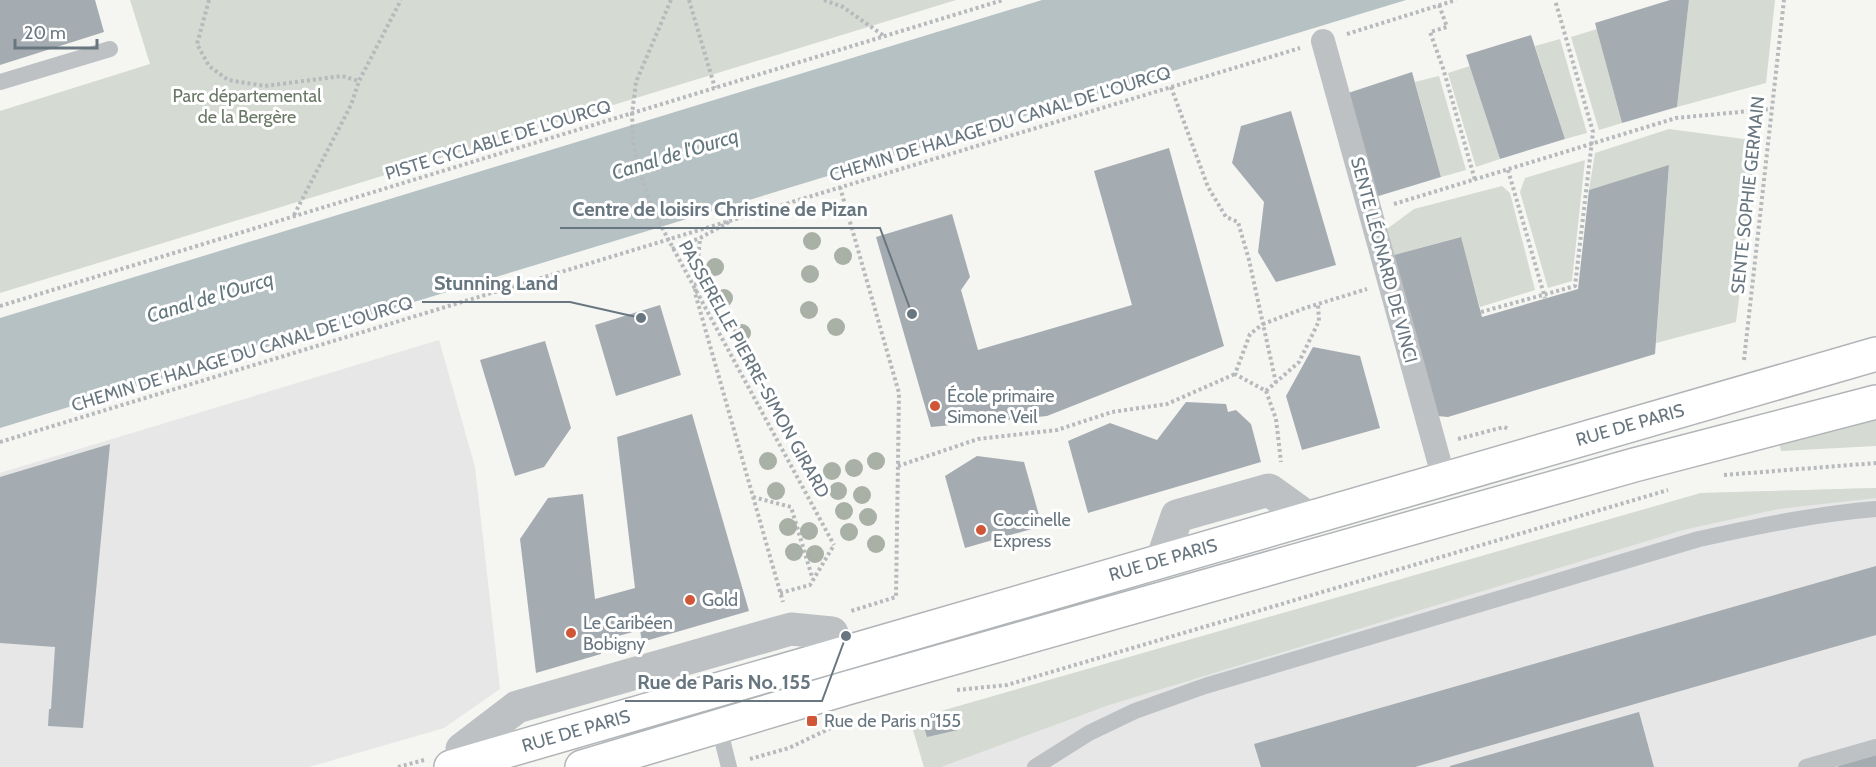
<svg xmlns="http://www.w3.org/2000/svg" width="1876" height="767" viewBox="0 0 1876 767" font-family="Cabin,sans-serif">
<rect width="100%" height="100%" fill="#f5f5f2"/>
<path fill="#e6e7e6" d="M439,340L475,467L500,689L444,728L309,767H0V473Z
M1876,488V767H924L910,720L1701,493Z"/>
<path fill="#d5dad2" d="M130,0H956L0,293V111L150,64Z
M1689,0H1775L1766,83L1677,107Z
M1597,29L1622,123L1599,130L1571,37Z
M1560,39L1587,133L1565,139L1535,46Z
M1470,66L1500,159L1476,167L1448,73Z
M1439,76L1466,170L1441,177L1415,82Z
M1669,129L1751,140L1757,156L1736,322L1656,343L1669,166L1589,190L1595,153Z
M1585,160L1572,281L1548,288L1520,192L1525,178Z
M1502,186L1510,193L1535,290L1480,307L1460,237L1394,255L1387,229L1414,209Z
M1876,415V446L1781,451L1779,442Z
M1876,488V498L1778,509L1683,530L1109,705L941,767H924L910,720L1701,493Z"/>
<path fill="#b6c1c4" d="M1042,0H1406L0,428V318Z"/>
<path fill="#a5acb1" d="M0,0H95L104,32L0,65Z
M1670,0H1689L1677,107L1622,123L1595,23Z
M1531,35L1565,139L1500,159L1466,55Z
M1412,72L1441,177L1372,198L1345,94Z
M1291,111L1336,265L1276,282L1258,252L1264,202L1232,163L1241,126Z
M1169,148L1224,346L1047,416L931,427L876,237L952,214L970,277L961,290L978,350L1132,305L1094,171Z
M1669,165L1655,354L1448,417L1437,416L1394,255L1461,237L1482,317L1578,289L1589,190Z
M660,305L681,375L616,396L595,325Z
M545,341L571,428L544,467L515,476L480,360Z
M1313,347L1360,356L1380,428L1302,450L1286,396Z
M1186,402L1226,404L1228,412L1236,410L1251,424L1261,462L1088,513L1068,441L1110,423L1157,440Z
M692,414L749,611L642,642L640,630L600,641L601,654L536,673L520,539L548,498L583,494L595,599L635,588L617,437Z
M110,444L83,728L48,726L49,709H51L55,647L0,643V477Z
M977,456L1024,462L1042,526L965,548L945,476Z
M1876,566V635L1415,767H1261L1254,744Z
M952,711L958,730L927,737L922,720Z
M1639,712L1654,767H1450V766Z
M1876,755V767H1838V766Z"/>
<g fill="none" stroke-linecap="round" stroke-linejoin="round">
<g stroke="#b1b5b8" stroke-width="36">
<path id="primary" d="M451,767L1876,354
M582,767L847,688L1634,465L1876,402"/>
</g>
<path stroke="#b7babc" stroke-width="4" stroke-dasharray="3 3" stroke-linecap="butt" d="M209,0L197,44L209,66L228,80L265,86L342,76L359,81
M689,0L715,88
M824,0L843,7L884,36
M1439,5L1447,27L1430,32L1443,68L1475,180
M1347,34L1456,0
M1171,87L1208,187L1226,217L1238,222L1249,260L1263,324L1250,334L1235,374L1266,391L1276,419L1281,462
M1508,170L1545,298
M840,187L899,393L896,597L851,611
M1394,204L1676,118L1771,109
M294,215L351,105L359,81L401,0
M729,222L700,238L695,293L783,602
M672,249L700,238
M0,306L1003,0
M1481,312L1575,286L1593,132L1555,0
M1744,360L1784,0
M1276,383L1263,324L1305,308L1367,289
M1266,391L1299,362L1319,321L1318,304
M1458,439L1504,427L1509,429
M0,442L1300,48
M898,466L978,439L1057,430L1112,412L1167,404L1235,374
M1724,475L1876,463
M753,497L791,507L813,580
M780,593L810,585L834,545
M957,690L1007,685L1668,490
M750,759L789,748L835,726
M398,767L424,760"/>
<path stroke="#bdc1c4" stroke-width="16" d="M0,82L110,49
M719,727L729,767
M1035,767L1089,733L1135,711L1205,686L1699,539C1758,526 1816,514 1876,509
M1806,767L1876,747"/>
<path stroke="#bdc1c4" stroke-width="24" d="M1323,41L1444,479"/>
<path stroke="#bdc1c4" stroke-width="33" d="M1162,560L1177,516L1269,490L1308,518
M462,749L517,707L791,629L832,633L838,654"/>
<use href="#primary" stroke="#fff" stroke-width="33"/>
<path stroke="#b7babc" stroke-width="4" stroke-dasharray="3 3" stroke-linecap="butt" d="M671,0L636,82L632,114L633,138L638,167L654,213L834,545"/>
</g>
<g fill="#a9b0a5">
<circle cx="812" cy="241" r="9"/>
<circle cx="843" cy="256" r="9"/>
<circle cx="715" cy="267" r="9"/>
<circle cx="810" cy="274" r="9"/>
<circle cx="724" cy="298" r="9"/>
<circle cx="809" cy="310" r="9"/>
<circle cx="836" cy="327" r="9"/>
<circle cx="742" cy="333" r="9"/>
<circle cx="768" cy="461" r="9"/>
<circle cx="876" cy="461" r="9"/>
<circle cx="854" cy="468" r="9"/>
<circle cx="832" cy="471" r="9"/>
<circle cx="776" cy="491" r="9"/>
<circle cx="838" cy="491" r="9"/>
<circle cx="862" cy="495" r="9"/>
<circle cx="844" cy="511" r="9"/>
<circle cx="868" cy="517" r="9"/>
<circle cx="788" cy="527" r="9"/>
<circle cx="809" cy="531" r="9"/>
<circle cx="849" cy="532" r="9"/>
<circle cx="876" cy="544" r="9"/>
<circle cx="794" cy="552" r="9"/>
<circle cx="815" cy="554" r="9"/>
</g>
<g fill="#cf5738" stroke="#fff" stroke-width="2">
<circle cx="935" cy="406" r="6"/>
<circle cx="981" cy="530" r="6"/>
<circle cx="690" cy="600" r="6"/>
<circle cx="571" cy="633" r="6"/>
<rect x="806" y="715" width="12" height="12" rx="3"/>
</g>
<g text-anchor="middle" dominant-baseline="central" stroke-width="6" stroke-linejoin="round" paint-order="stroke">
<g font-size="18" fill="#6a7866" stroke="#fff">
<text x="247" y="96">Parc départemental<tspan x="247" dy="21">de la Bergère</tspan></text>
</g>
<g font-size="18" fill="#687680" stroke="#fff">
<text transform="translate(1000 124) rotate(-17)">CHEMIN DE HALAGE DU CANAL DE L'OURCQ</text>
<text transform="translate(498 140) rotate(-17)">PISTE CYCLABLE DE L'OURCQ</text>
<text transform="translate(1748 195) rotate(-84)">SENTE SOPHIE GERMAIN</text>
<text transform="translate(1384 260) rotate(75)">SENTE LÉONARD DE VINCI</text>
<text transform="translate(242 354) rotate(-17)">CHEMIN DE HALAGE DU CANAL DE L'OURCQ</text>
<text transform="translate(754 369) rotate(61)">PASSERELLE PIERRE-SIMON GIRARD</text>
<text transform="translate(1630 425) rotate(-16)">RUE DE PARIS</text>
<text transform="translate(1163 560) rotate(-16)">RUE DE PARIS</text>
<text transform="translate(576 731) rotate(-16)">RUE DE PARIS</text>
</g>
<g font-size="18" fill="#687680" stroke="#fff" text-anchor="start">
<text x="947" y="396">École primaire<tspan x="947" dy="21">Simone Veil</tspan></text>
<text x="993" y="520">Coccinelle<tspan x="993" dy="21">Express</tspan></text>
<text x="702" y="600">Gold</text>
<text x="583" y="623">Le Caribéen<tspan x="583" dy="21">Bobigny</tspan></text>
<text x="824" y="721">Rue de Paris n°155</text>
</g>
<g font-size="20" font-style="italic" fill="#63777d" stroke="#fff">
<text transform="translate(675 154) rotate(-17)">Canal de l'Ourcq</text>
<text transform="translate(210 297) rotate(-17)">Canal de l'Ourcq</text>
</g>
</g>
<path fill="none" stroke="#687680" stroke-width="2" d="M912 314L880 228H560M641 318L570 302H422M846 636L822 701H625"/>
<g fill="#687680" stroke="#fff" stroke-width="2">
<circle cx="912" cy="314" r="6"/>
<circle cx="641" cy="318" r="6"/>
<circle cx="846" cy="636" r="6"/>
</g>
<g font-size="20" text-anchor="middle" font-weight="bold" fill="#687680" stroke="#fff" stroke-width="6" stroke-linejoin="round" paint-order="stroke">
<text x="720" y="216">Centre de loisirs Christine de Pizan</text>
<text x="496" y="290">Stunning Land</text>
<text x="724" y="689">Rue de Paris No. 155</text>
</g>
<path d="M15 39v9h82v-9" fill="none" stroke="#687680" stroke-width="3"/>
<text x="24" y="39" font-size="18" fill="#687680" stroke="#ffffff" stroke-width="4.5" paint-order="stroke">20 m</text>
</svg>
